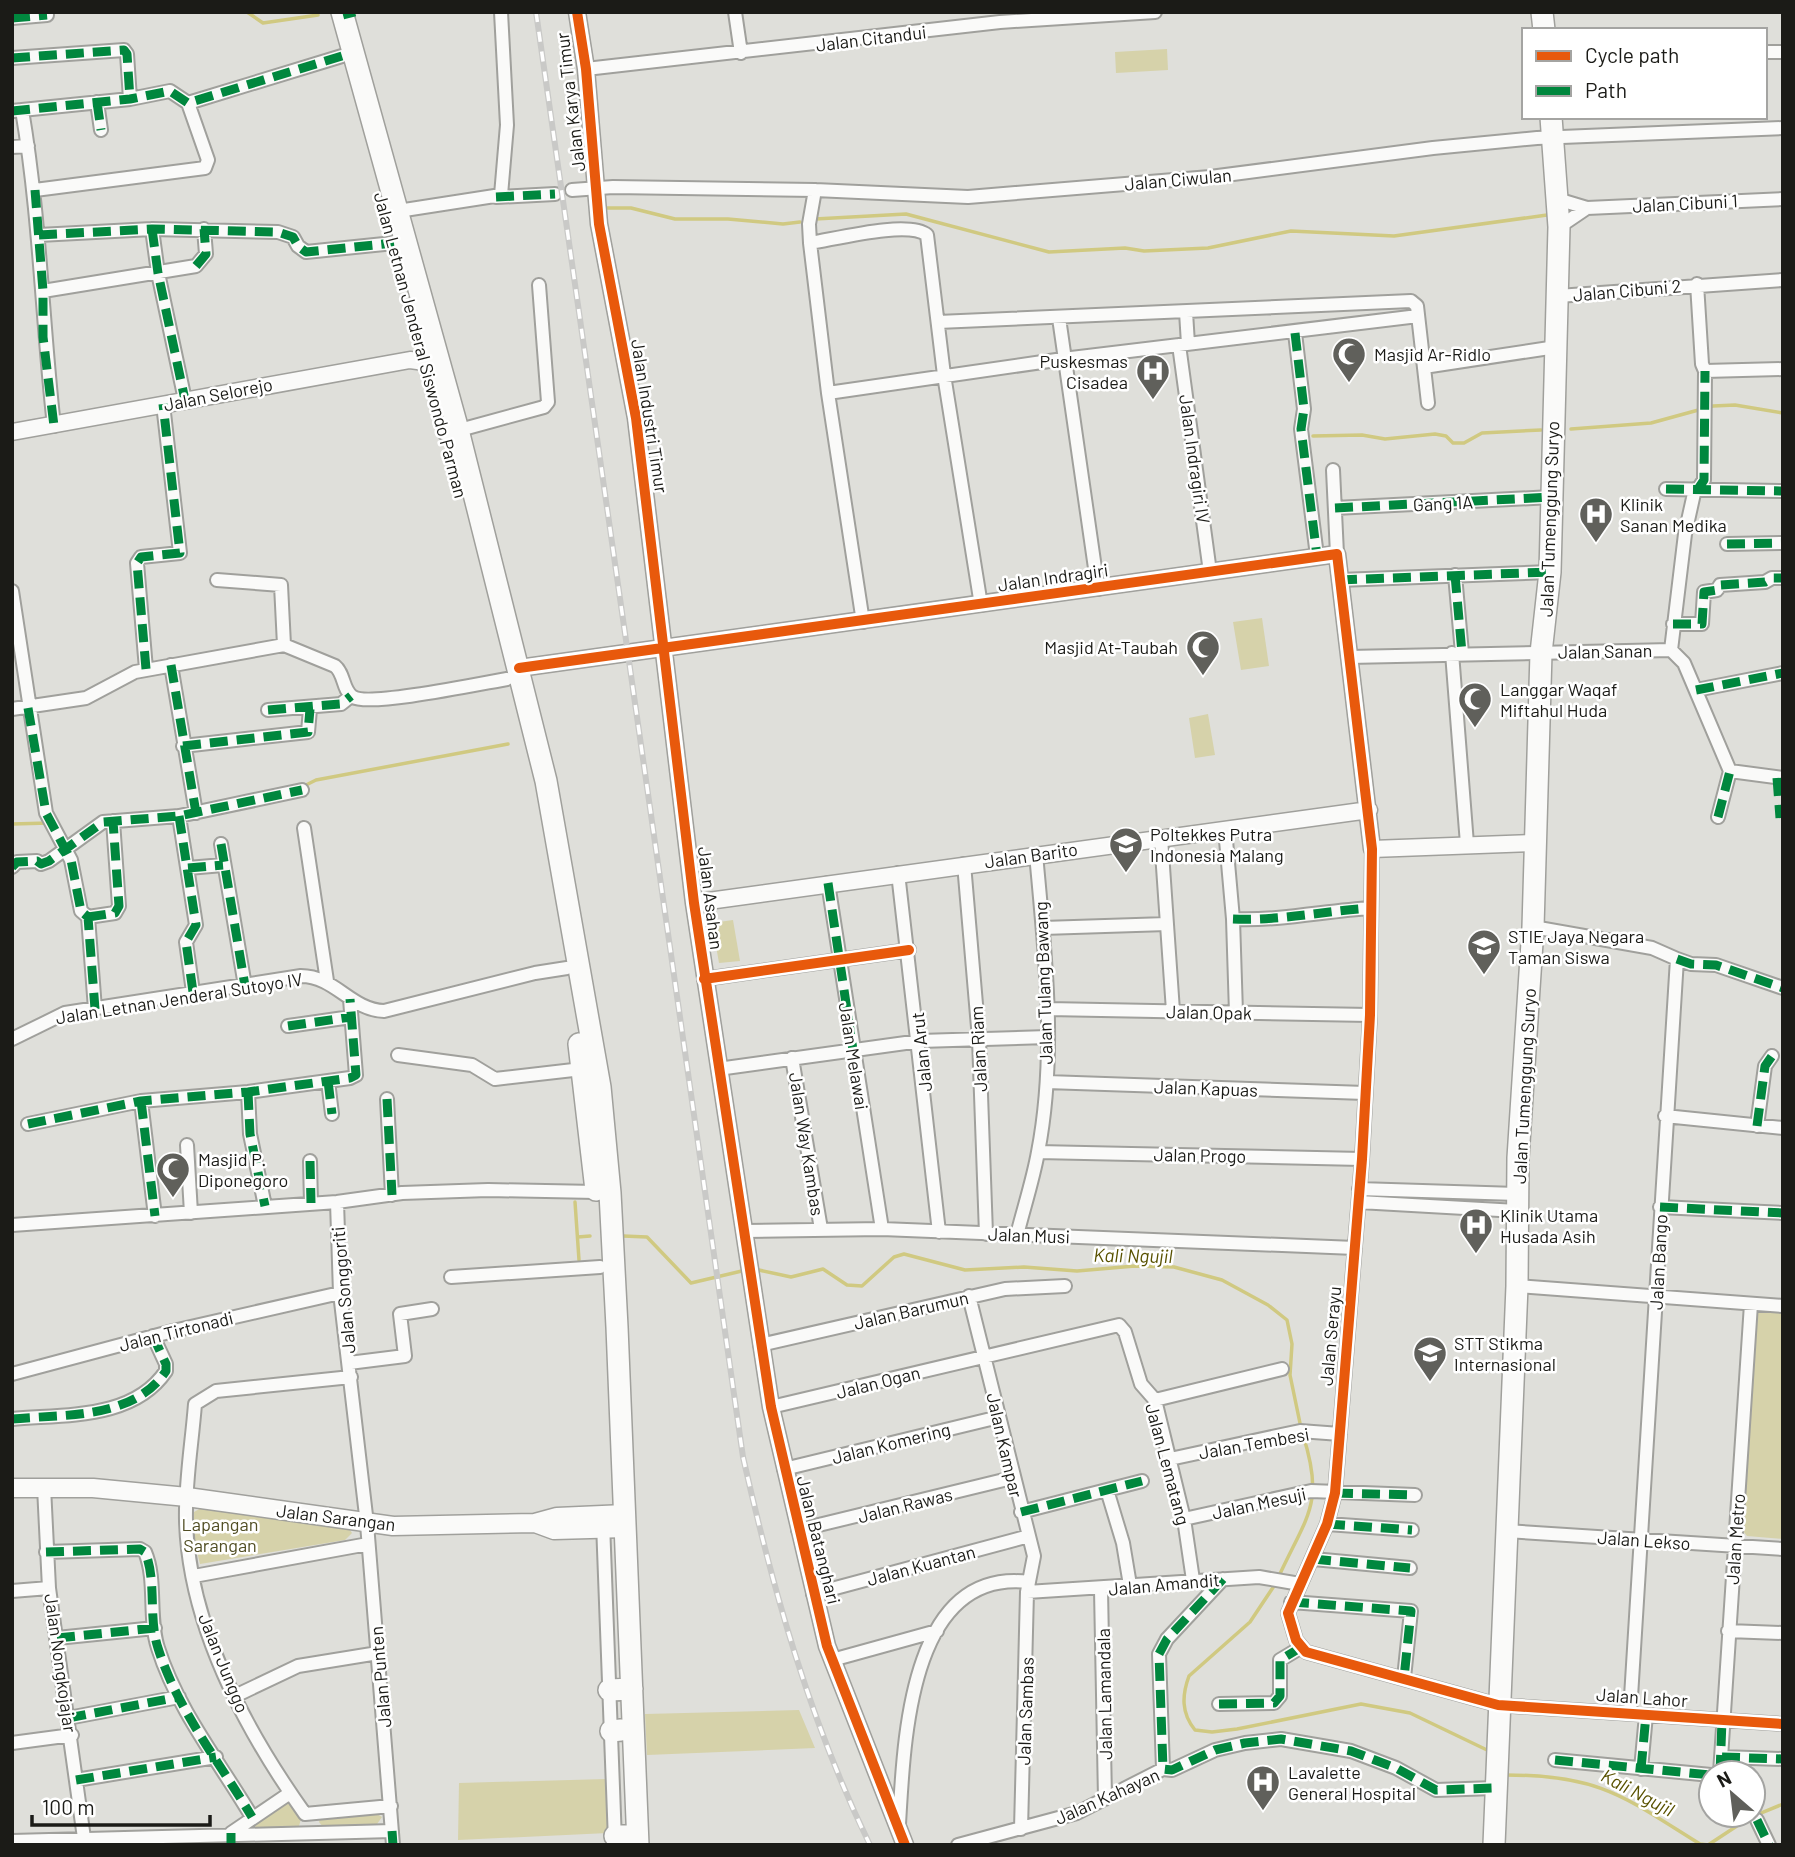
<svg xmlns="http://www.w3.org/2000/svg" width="1795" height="1857" viewBox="0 0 1795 1857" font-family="Barlow,sans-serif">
<rect width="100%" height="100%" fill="#dfdfda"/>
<path fill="#d6d2aa" d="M1167,49L1168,70L1116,73L1115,52Z
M1262,618L1269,666L1241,670L1233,622Z
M1208,714L1215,755L1195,758L1189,718Z
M733,920L740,961L719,963L712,923Z
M1763,1309L1783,1311V1539L1747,1536L1743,1531L1756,1315Z
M203,1507L348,1527L352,1533L345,1540L200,1564L191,1526L194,1512Z
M799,1710L815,1748L647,1755L645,1714Z
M606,1779L608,1833L458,1840L459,1783Z
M286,1803L293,1806L301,1819L299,1826L254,1829L256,1823Z
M375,1813L382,1817L377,1824L323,1827L319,1822L320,1818Z"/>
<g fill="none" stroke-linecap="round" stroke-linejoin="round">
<path stroke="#d0c981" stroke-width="3.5" d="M247,12L263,23L318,15
M602,208H631L675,219H728L783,224L800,222
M815,219L906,214L1049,252L1125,248L1144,251L1208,248L1291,231L1394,236L1547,215
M1571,429L1651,423L1713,406L1735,405L1783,413
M1313,436L1362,435L1385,439L1435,434L1446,436L1453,443H1464L1482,433L1541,430
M304,786L316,780L508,744
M12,824L49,823
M575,1202L579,1260
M623,1236L647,1237L691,1283L746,1270
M578,1237L590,1236
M754,1269L791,1277L823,1269L847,1285L862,1286L894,1257L904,1254L965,1270L1024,1267L1077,1271L1135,1266L1174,1267L1222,1280L1268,1305L1287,1320L1292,1344L1290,1375L1301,1428
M1279,1576C1307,1515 1325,1504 1303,1435
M1276,1583L1250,1622L1189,1676C1182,1695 1181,1713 1195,1730L1212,1732L1237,1729L1361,1704L1410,1713L1487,1750
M1506,1775C1601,1775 1624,1797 1700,1844L1708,1845L1749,1818L1783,1804"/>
<g stroke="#a0a09c" stroke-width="16">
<path id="minor" d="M735,12L741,53
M12,18L47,15
M1765,52H1783
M12,58L124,50L127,54L130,99
M586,69L1000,22L1155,12
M97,102L101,130
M22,110C40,215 42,320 54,426
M12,111L130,99L170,91L188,103L342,56
M12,147L28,146
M35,190L205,168L208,160L188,103
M572,190L613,187L815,190L968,197L1210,177L1433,148L1537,138L1783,128
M815,190L809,224L810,243L828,393L863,622
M496,197L555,194
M1557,199L1587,208L1783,199
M398,211L501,195L507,125L501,12
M1559,227L1587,208
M152,229L158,273L185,400
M39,235L152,229L278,232L293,237L298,246L306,252L394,243
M810,243C836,239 908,220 927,235L944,375L981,605
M1697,284L1702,364L1705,371L1783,369
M43,291L196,266L206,254L204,229
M1558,296L1783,280
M1186,312L1188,344
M1059,318L1098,589
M938,322L1411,301L1417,306L1428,403
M1295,333L1304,409L1301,429L1317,556
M1179,345L1210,572
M1424,367L1556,347
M828,393L1063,359L1418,316
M445,434L544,407L548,402L539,285
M1333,470L1337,554
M1666,489L1783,491
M1698,489L1704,480L1705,371
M1335,508L1552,497
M1727,544L1783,543
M1455,575L1462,653
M217,580L281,585L284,645
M1339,580L1550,572
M12,591L46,813L71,860L81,911L88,917L95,1009
M1673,624H1702L1704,592L1717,590L1720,585L1765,582L1772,578H1783
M1671,650L1685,534L1695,489
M1452,653L1467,844
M1349,657L1671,650L1684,663L1730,771L1783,778
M171,665L196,813
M146,669L137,563L141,557L180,553L163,404
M1696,690L1783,673
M12,709L86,698L135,672L284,645L335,666C345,674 342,690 353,697C370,707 483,683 507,679
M268,710L341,704L351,696
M183,746L308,732L310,709
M179,816L196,925L186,942L193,992
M1718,817L1730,771
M304,828L327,981
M1225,829L1233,919L1236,1013
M1161,838L1173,1011
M221,844L245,986
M1372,849L1370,1015L1362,1159L1335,1493L1327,1524L1288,1613L1296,1640L1306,1652L1498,1705L1783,1724
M964,864L979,1039L986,1234
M12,867L17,862L37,861L41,864L49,861L103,822L179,816L302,790
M188,868L223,865
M898,873L939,1232
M828,883L882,1229
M88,917L115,913L119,906L113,821
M1233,919C1280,921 1324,911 1371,908
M1533,927L1652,948L1677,959L1630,1713
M1043,928L1167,924
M1677,959L1691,964L1716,965L1783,988
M704,979L909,950
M1048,1009L1370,1015
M288,1026L351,1017
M12,1039L65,1013L301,976C335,976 351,1010 384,1011L535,973L567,968
M398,1055L472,1065L495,1079L582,1069
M792,1058L821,1229
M718,1069L920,1041L1048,1037
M328,1081L332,1114
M1047,1082L1365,1093
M248,1092L250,1134L265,1206
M387,1099L392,1195
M141,1101L155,1216
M1665,1116L1783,1128
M28,1124L141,1101L248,1092L350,1078L356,1075L350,999
M1757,1126L1765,1066L1772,1056
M187,1145L191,1213
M1038,1152L1362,1159
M310,1161L311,1203
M1359,1189L1517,1194
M337,1202L340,1293L367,1524L393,1845
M1359,1202L1517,1211
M1660,1207L1783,1213
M12,1225L337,1202L402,1193L488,1190L596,1192
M745,1231L882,1229L1355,1248
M1017,1235C1024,1207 1033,1180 1038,1152C1057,1054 1045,953 1036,854
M451,1277L600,1267
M1517,1286L1783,1306
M969,1296L1034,1556L1027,1592L1021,1829
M760,1345L1005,1289L1065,1286
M349,1363L405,1356L400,1314L432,1309
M12,1374L173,1331L340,1293
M1155,1400L1282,1369
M771,1407L1119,1325L1125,1332L1141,1384L1155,1400L1184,1519L1193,1580
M12,1419C64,1414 133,1420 166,1371V1364L153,1336
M1170,1459L1300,1431L1340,1434
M784,1469L999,1417
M44,1487L49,1588L84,1838
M1107,1490L1123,1543L1130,1585
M1021,1512L1142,1481
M1184,1519L1311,1491L1415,1495
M603,1523L615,1841
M1327,1524L1412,1530
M798,1530L1012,1478
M1506,1531L1783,1549
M46,1552L140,1549L145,1552C157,1580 148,1618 158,1648C177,1709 220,1763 252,1817
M1313,1559L1410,1568
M194,1576L368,1544
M1101,1590L1105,1799
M12,1591L49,1588
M1027,1592L1259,1577L1300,1584
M813,1594L1029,1536
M1291,1602L1411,1611L1404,1678
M1728,1631L1783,1633
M57,1638L155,1628
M832,1660L937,1631
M235,1696L298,1666L378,1653
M1219,1704L1274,1703L1280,1696V1660L1300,1648
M68,1718L179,1697
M12,1743L72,1735
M1722,1757L1783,1759
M1555,1760L1711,1775
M1163,1769L1159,1654L1167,1639L1223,1579
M1641,1769L1646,1715
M1720,1773L1751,1304
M76,1780L216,1757
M305,1814C246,1731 189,1625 186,1521C185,1483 192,1443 195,1404L216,1391L351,1377
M305,1814L391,1806
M1757,1820L1769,1845
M899,1824C904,1744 908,1567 1029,1582
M231,1833L290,1793
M12,1841L392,1831
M958,1845L1077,1813L1163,1769L1172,1770L1215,1750L1245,1743L1281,1739L1351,1751L1396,1768L1436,1790L1495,1788"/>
</g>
<g stroke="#a0a09c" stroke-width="19">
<path id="tertiary" d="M577,12L586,69L599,224L636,418L694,903L771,1407L827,1646L905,1845
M12,432L410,360L425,362
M519,668L1337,554L1372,849L1534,843
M694,903L1369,810"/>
</g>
<g stroke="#a0a09c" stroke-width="21">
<path id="secondary" d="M12,1488H93L187,1497L393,1526L535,1523L557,1517L625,1514
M535,1523L554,1530L626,1528"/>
</g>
<g stroke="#a0a09c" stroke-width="24">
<path id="primary" d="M342,12L458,430L546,781L600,1087L610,1193L617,1327L638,1845
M579,1044L596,1190
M609,1690L632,1689
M611,1731L621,1730
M615,1836H626"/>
</g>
<g stroke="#a0a09c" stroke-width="24">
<path id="trunk" d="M1542,12L1544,30
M1494,1845L1517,1286L1518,1158L1533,927L1541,653L1550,572L1559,227L1551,117"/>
</g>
<use href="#minor" stroke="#fafaf9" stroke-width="12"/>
<use href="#tertiary" stroke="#fafaf9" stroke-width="16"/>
<use href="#secondary" stroke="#fafaf9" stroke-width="18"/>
<use href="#primary" stroke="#fafaf9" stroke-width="21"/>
<use href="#trunk" stroke="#fafaf9" stroke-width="21"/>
<g stroke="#c9c9c7" stroke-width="6">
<path id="rail" d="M536,12L743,1457C773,1590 810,1722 870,1845"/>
</g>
<use href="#rail" stroke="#fff" stroke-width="3.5" stroke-dasharray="10" stroke-linecap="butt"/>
<path stroke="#00873e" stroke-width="9" stroke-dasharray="18 9" stroke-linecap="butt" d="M343,15L355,12
M12,18L47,15
M12,58L124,50L127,54L130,99
M97,102L101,130
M12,111L130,99L170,91L188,103L342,56
M35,190L43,291V337L54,426
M496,197L555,194
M152,229L158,273L185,400
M39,235L152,229L278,232L293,237L298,246L306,252L394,243
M196,266L206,254L204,229
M1295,333L1304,409L1301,429L1317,556
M1666,489L1783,491
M1698,489L1704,480L1705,371
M1335,508L1552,497
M1727,544L1783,543
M1455,575L1462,653
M1339,580L1550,572
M1673,624H1702L1704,592L1717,590L1720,585L1765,582L1772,578H1783
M171,665L196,813
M146,669L137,563L141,557L180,553L163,404
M1696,690L1783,673
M28,708L46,813L71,860L81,911L88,917L95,1009
M268,710L341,704L351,696
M183,746L308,732L310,709
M1777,778L1780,818
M179,816L196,925L186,942L193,992
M1718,817L1730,771
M221,844L245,986
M12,867L17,862L37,861L41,864L49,861L103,822L179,816L302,790
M188,868L223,865
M828,883L853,1050
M88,917L115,913L119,906L113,821
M1233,919C1280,921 1324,911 1371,908
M1677,959L1691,964L1716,965L1783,988
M288,1026L351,1017
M328,1081L332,1114
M248,1092L250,1134L265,1206
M387,1099L392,1195
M141,1101L155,1216
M28,1124L141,1101L248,1092L350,1078L356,1075L350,999
M1757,1126L1765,1066L1772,1056
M310,1161L311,1203
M1660,1207L1783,1213
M12,1419C64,1414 133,1420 166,1371V1364L153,1336
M1335,1493L1415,1495
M1021,1512L1142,1481
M1327,1524L1412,1530
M46,1552L140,1549L145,1552C157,1580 148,1618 158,1648C177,1709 220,1763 252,1817
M1313,1559L1410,1568
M1223,1579L1167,1639L1159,1654L1163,1769L1172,1770L1215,1750L1245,1743L1281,1739L1351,1751L1396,1768L1436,1790L1495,1788
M1291,1602L1411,1611L1404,1678
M57,1638L155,1628
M1219,1704L1274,1703L1280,1696V1660L1300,1648
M68,1718L179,1697
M1722,1757L1783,1759
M1555,1760L1711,1775
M1641,1769L1646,1715
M1720,1773L1722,1720
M76,1780L216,1757
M1757,1820L1769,1845
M392,1831L393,1845
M231,1845V1833"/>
<g stroke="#fff" stroke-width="15">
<path id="cycleway" d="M577,12L586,69L599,224L636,418L694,903L771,1407L827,1646L905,1845
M519,668L1337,554L1372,849L1370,1015L1362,1159L1335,1493L1327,1524L1288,1613L1296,1640L1306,1652L1498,1705L1783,1724
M704,979L909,950"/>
</g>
<use href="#cycleway" stroke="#e8590c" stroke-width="10"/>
</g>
<defs>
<g id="mosque-pin" transform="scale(1.75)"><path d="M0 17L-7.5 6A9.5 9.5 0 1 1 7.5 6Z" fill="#60605b" stroke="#fff"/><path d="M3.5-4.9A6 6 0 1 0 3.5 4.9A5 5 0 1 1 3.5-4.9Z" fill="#fff"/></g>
<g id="hospital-pin" transform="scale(1.75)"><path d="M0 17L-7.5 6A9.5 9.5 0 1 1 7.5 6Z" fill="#60605b" stroke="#fff"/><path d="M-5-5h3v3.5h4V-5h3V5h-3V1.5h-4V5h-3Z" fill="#fff"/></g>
<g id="university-pin" transform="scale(1.75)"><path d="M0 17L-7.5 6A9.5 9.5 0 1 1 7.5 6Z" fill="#60605b" stroke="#fff"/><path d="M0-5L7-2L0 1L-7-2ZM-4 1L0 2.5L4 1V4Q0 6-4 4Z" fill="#fff"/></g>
</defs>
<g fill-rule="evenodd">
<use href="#mosque-pin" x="1349" y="354"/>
<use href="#hospital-pin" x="1153" y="371"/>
<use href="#hospital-pin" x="1596" y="514"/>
<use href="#mosque-pin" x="1203" y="647"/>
<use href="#mosque-pin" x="1475" y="699"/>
<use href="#university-pin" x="1126" y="844"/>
<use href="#university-pin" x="1484" y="946"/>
<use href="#mosque-pin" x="173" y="1169"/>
<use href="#hospital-pin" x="1476" y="1225"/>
<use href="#university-pin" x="1430" y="1353"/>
<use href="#hospital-pin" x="1263" y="1782"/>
</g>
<g text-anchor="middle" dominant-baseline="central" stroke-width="5" stroke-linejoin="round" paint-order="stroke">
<g font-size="18" fill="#1b1b17" stroke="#fff">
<text transform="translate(871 38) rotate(-7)">Jalan Citandui</text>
<text transform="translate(570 102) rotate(-97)">Jalan Karya Timur</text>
<text transform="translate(1178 179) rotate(-5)">Jalan Ciwulan</text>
<text transform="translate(1685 203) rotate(-3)">Jalan Cibuni 1</text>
<text transform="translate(1627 290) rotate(-5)">Jalan Cibuni 2</text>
<text transform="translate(421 345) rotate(75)">Jalan Letnan Jenderal Siswondo Parman</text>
<text transform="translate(218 394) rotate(-11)">Jalan Selorejo</text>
<text transform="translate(650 416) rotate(81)">Jalan Industri Timur</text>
<text transform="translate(1195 459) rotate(82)">Jalan Indragiri IV</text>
<text transform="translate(1443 503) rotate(-3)">Gang 1A</text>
<text transform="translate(1549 519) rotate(-88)">Jalan Tumenggung Suryo</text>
<text transform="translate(1053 577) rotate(-8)">Jalan Indragiri</text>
<text transform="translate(1605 651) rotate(-1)">Jalan Sanan</text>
<text transform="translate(1031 855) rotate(-8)">Jalan Barito</text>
<text transform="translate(711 898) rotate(83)">Jalan Asahan</text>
<text transform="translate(1043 983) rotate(-92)">Jalan Tulang Bawang</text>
<text transform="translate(179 998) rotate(-9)">Jalan Letnan Jenderal Sutoyo IV</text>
<text transform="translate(1209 1012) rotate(1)">Jalan Opak</text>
<text transform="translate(978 1049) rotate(-93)">Jalan Riam</text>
<text transform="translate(921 1052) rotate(-96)">Jalan Arut</text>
<text transform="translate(854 1056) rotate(81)">Jalan Melawai</text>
<text transform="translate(1524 1086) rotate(-87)">Jalan Tumenggung Suryo</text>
<text transform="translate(1206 1088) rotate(2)">Jalan Kapuas</text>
<text transform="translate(807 1144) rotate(81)">Jalan Way Kambas</text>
<text transform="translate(1200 1155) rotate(1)">Jalan Progo</text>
<text transform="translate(1029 1235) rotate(2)">Jalan Musi</text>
<text transform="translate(1658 1262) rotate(-87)">Jalan Bango</text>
<text transform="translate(343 1290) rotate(-95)">Jalan Songgoriti</text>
<text transform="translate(911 1310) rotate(-13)">Jalan Barumun</text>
<text transform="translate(176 1331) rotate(-14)">Jalan Tirtonadi</text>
<text transform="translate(1330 1336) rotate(-85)">Jalan Serayu</text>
<text transform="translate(878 1382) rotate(-14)">Jalan Ogan</text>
<text transform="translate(891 1443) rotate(-14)">Jalan Komering</text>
<text transform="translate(1254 1443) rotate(-10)">Jalan Tembesi</text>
<text transform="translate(1005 1445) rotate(77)">Jalan Kampar</text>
<text transform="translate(1168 1464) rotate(75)">Jalan Lematang</text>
<text transform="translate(1259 1503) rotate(-12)">Jalan Mesuji</text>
<text transform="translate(905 1505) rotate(-14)">Jalan Rawas</text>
<text transform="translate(336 1517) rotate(7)">Jalan Sarangan</text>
<text transform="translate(1735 1539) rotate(-86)">Jalan Metro</text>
<text transform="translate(819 1540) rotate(76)">Jalan Batanghari</text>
<text transform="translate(1644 1540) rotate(4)">Jalan Lekso</text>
<text transform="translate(921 1565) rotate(-15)">Jalan Kuantan</text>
<text transform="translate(1164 1584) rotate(-5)">Jalan Amandit</text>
<text transform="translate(61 1663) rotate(82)">Jalan Nongkojajar</text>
<text transform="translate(224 1663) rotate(68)">Jalan Junggo</text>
<text transform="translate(380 1677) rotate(-95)">Jalan Punten</text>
<text transform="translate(1104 1694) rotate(-91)">Jalan Lamandala</text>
<text transform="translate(1642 1697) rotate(4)">Jalan Lahor</text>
<text transform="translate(1025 1711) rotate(-88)">Jalan Sambas</text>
<text transform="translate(1107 1796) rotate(-24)">Jalan Kahayan</text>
</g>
<g font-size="18" fill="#1b1b17" stroke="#fff" text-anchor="start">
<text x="1374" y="354">Masjid Ar-Ridlo</text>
<text x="1128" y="361" text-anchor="end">Puskesmas<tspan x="1128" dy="21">Cisadea</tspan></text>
<text x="1620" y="504">Klinik<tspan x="1620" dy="21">Sanan Medika</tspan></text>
<text x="1178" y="647" text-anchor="end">Masjid At-Taubah</text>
<text x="1500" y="689">Langgar Waqaf<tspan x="1500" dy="21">Miftahul Huda</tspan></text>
<text x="1150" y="834">Poltekkes Putra<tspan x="1150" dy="21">Indonesia Malang</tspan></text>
<text x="1508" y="936">STIE Jaya Negara<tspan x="1508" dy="21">Taman Siswa</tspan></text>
<text x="198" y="1159">Masjid P.<tspan x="198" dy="21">Diponegoro</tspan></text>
<text x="1500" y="1215">Klinik Utama<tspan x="1500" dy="21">Husada Asih</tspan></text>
<text x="1454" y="1343">STT Stikma<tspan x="1454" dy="21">Internasional</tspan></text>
<text x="1288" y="1772">Lavalette<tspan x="1288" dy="21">General Hospital</tspan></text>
</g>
<g font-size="18" fill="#514e24" stroke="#fff">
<text x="220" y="1524">Lapangan<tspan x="220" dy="21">Sarangan</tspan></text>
</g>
<g font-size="19" font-style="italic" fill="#595200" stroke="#fff">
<text transform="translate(1133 1255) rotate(1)">Kali Ngujil</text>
<text transform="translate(1638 1792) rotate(28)">Kali Ngujil</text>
</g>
</g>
<rect width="1795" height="1857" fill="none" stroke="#1b1b17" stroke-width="28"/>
<rect x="1522" y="28" width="245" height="91" fill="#ffffff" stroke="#a4a4a2" stroke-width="2"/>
<rect x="1536" y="51" width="35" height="10" fill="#e8590c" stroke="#a4a4a2" stroke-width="2"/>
<text x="1585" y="63" font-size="21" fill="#1b1b17">Cycle path</text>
<rect x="1536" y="86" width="35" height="10" fill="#00873e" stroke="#a4a4a2" stroke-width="2"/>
<text x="1585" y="98" font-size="21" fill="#1b1b17">Path</text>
<g transform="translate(1732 1794) rotate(332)"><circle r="33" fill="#ffffff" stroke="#a4a4a2" stroke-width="2"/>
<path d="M0-5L12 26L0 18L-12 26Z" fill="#60605b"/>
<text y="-10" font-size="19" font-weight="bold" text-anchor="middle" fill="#1b1b17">N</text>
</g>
<path d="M32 1815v10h178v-10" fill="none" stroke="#1b1b17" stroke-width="3.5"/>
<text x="42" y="1815" font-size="21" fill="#1b1b17" stroke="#ffffff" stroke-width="5" paint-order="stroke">100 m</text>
</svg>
